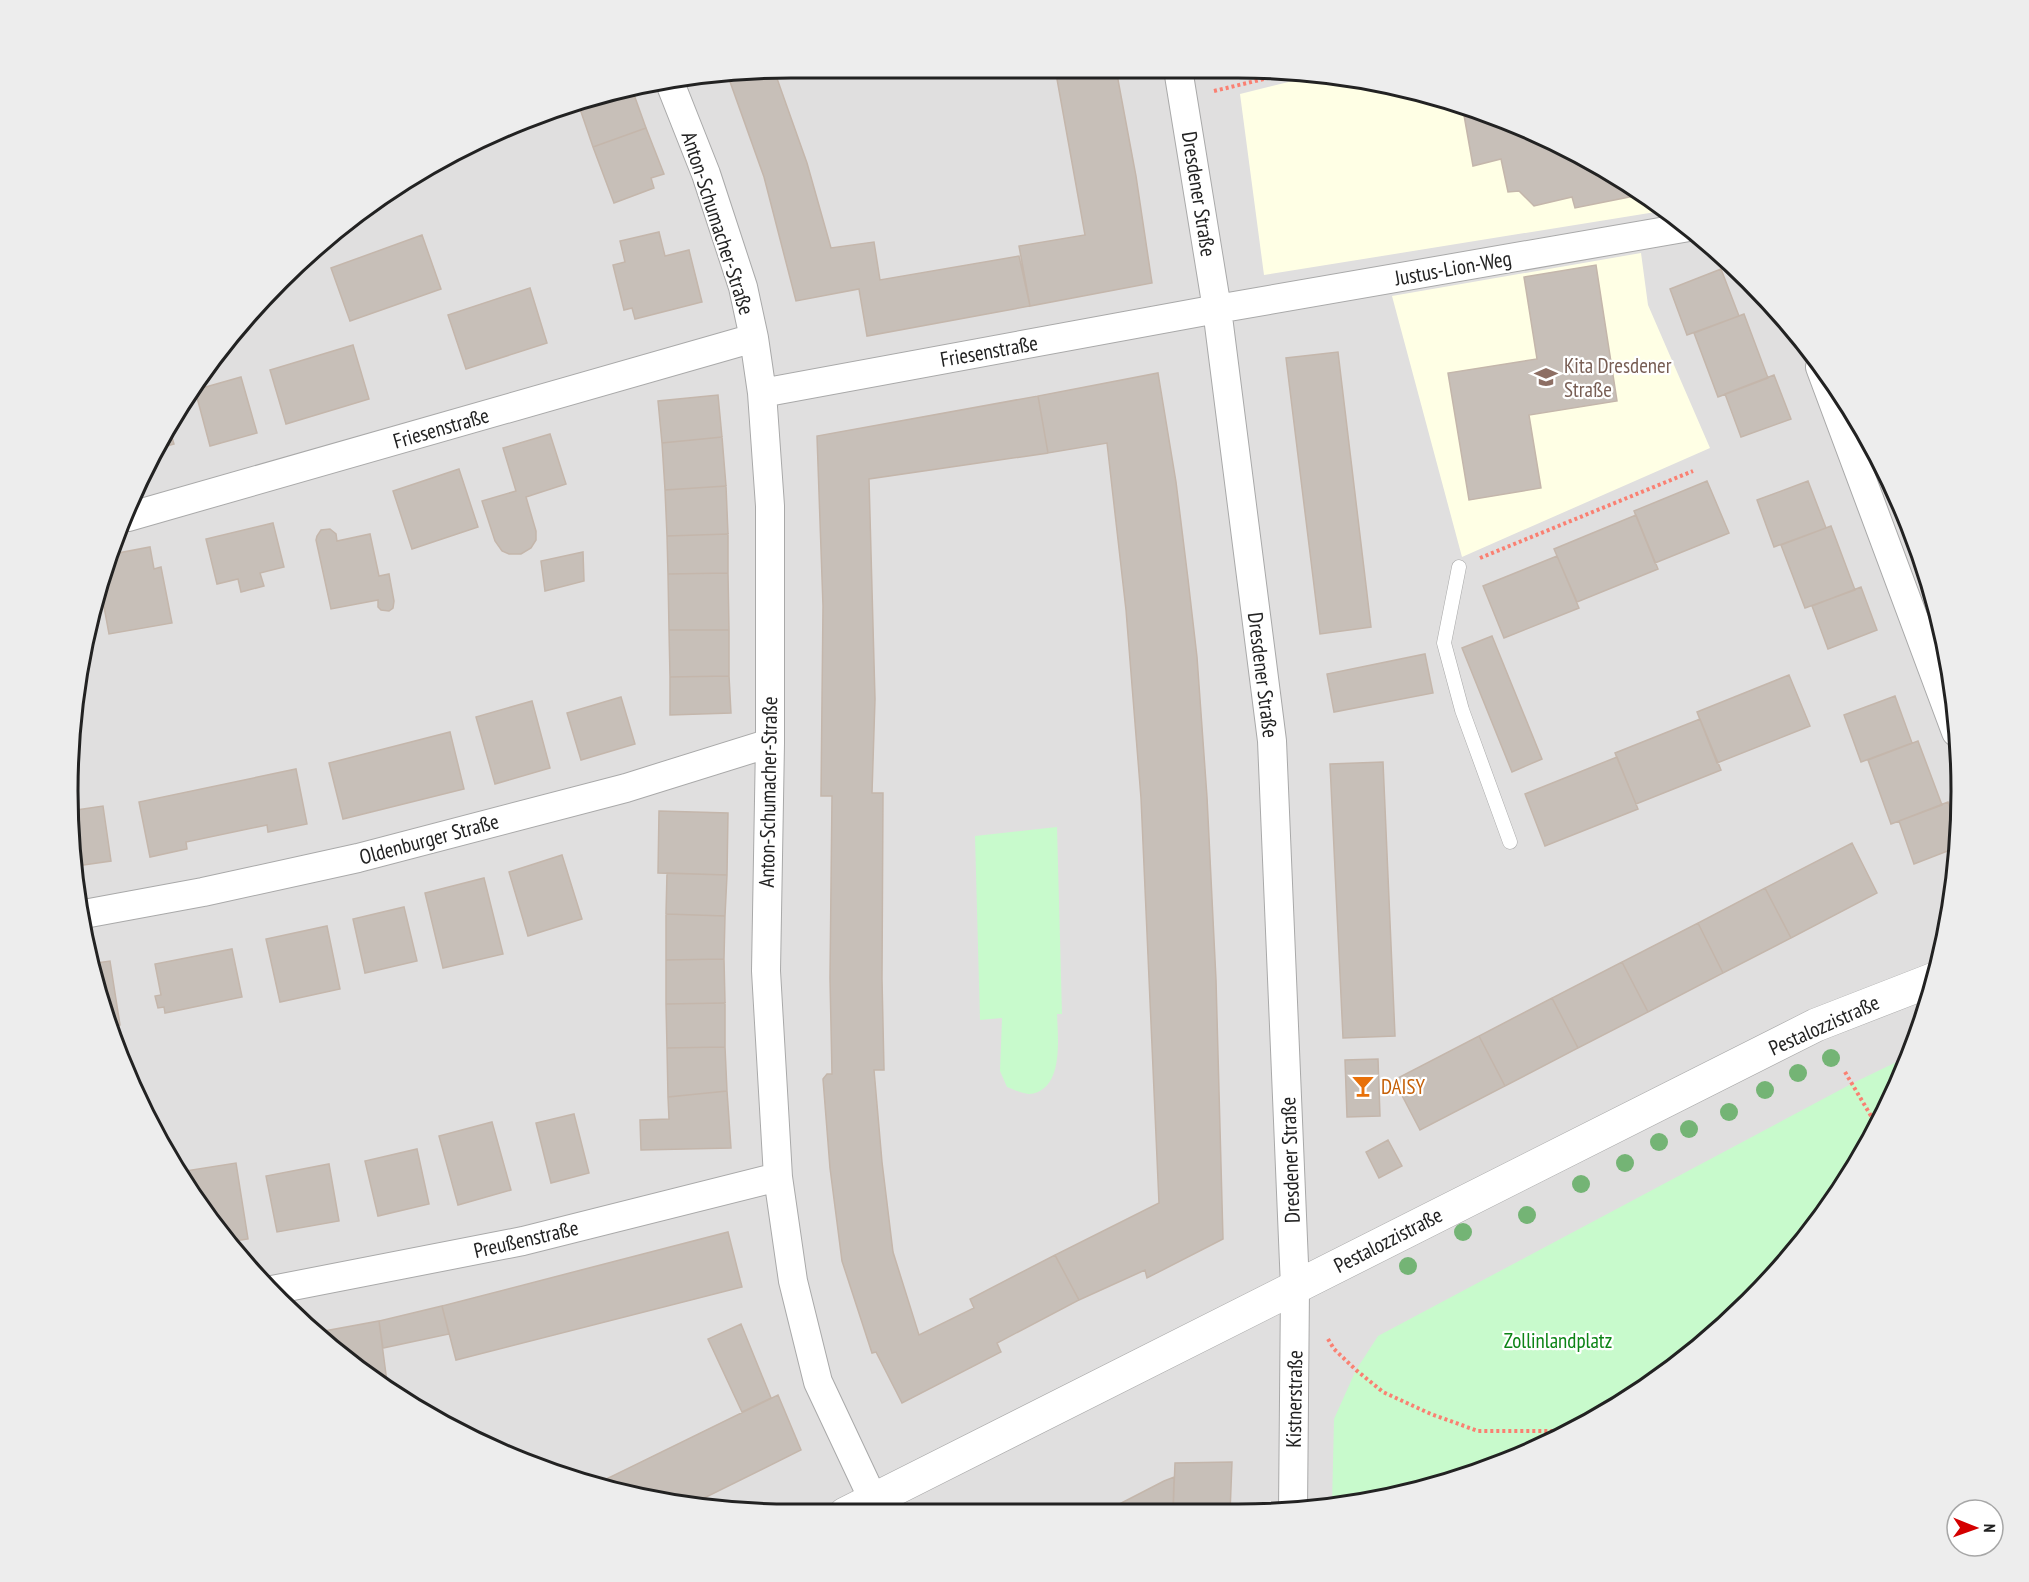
<svg xmlns="http://www.w3.org/2000/svg" width="2029" height="1582" viewBox="0 0 2029 1582" font-family="'PT Sans Narrow',sans-serif">
<rect width="100%" height="100%" fill="#f2efe9"/>
<path fill="#e0dfdf" d="M791,68L1285,69L1470,106L1599,164L1679,217L1782,314L1864,429L1923,558L1955,696L1960,838L1937,978L1887,1111L1812,1231L1715,1335L1600,1417L1470,1476L1286,1513L791,1514L650,1501L514,1460L389,1392L247,1268L165,1153L92,979L68,791L92,604L164,430L279,280L429,165L603,92Z"/>
<path fill="#ffffe5" d="M1317,75L1470,106L1599,164L1668,210L1264,275L1240,94Z
M1641,253L1648,305L1710,448L1462,557L1392,296Z
M1877,456L1923,558L1935,611Z"/>
<path fill="#c8facc" d="M1057,827L1062,1014H1057C1058,1039 1064,1091 1029,1094C1022,1094 1013,1089 1007,1087L1000,1071L1002,1018L980,1020L975,836Z
M1907,1057L1887,1111L1812,1231L1715,1335L1600,1417L1470,1476L1332,1504L1334,1419L1356,1370L1378,1336L1853,1083Z"/>
<path fill="#c7bfb8" stroke="#c4b6ab" stroke-width="1.5" d="M1055,68L1116,69L1136,176L1152,283L1030,306L1019,246L1085,235Z
M774,70L807,163L831,248L874,242L880,280L1019,256L1030,306L867,336L859,289L796,301L764,177L728,76Z
M632,89L646,128L593,147L578,103L603,92Z
M1462,104L1470,106L1599,164L1644,194L1575,208L1572,197L1534,206L1519,191L1508,192L1501,159L1473,166Z
M646,128L664,174L651,178L654,188L614,203L593,147Z
M659,232L665,256L689,250L702,302L635,319L632,308L624,310L613,265L625,262L620,241Z
M422,235L441,289L350,321L331,268Z
M1596,265L1617,401L1529,415L1541,488L1469,500L1448,373L1537,359L1524,277Z
M1721,269L1739,316L1687,335L1670,289Z
M530,288L547,343L466,369L448,315Z
M1744,314L1768,378L1718,397L1694,333Z
M353,345L369,399L286,424L270,370Z
M1338,352L1371,627L1320,634L1286,358Z
M1158,373L1176,482L1188,579L1197,657L1207,797L1216,980L1223,1239L1147,1278L1145,1270L1079,1300L1055,1255L1159,1203L1141,798L1126,610L1107,443L1048,453L1038,396Z
M1774,375L1791,419L1741,437L1725,394Z
M241,377L257,433L210,446L195,390Z
M718,395L722,437L662,443L658,401Z
M1038,396L1048,453L869,479L875,699L872,793H883L882,979L884,1070H874L882,1162L893,1252L919,1335L974,1308L970,1299L1055,1255L1079,1300L997,1343L1001,1352L902,1403L876,1352L872,1353L842,1261L830,1168L823,1079L827,1074H832L830,978L832,796H821L823,606L817,436Z
M168,425L174,444L156,449L164,430Z
M550,434L566,484L526,497L536,531V540L531,548L521,554H509L502,551L495,541L482,501L516,491L503,448Z
M722,437L726,486L665,490L662,443Z
M459,469L478,527L412,549L393,491Z
M1707,481L1729,533L1655,563L1634,511Z
M1808,481L1826,528L1774,547L1757,500Z
M726,486L728,534L667,536L665,490Z
M1636,515L1658,569L1577,602L1554,549Z
M273,523L284,567L260,573L264,586L241,592L238,579L217,584L206,539Z
M1831,526L1855,590L1805,608L1781,545Z
M330,529L336,534L337,541L370,534L379,576L389,574L394,601L393,608L389,611L381,610L378,607V600L331,609L316,540L317,536L321,530Z
M728,534V573L668,574L667,536Z
M150,547L154,569L161,567L172,623L109,634L100,585L113,554Z
M583,552L584,581L545,591L541,561Z
M1557,556L1579,608L1504,638L1483,586Z
M728,573L729,630H669L668,574Z
M1861,587L1877,630L1828,649L1812,606Z
M669,630H729V676L670,677Z
M1492,636L1542,759L1512,772L1462,648Z
M1425,654L1433,693L1334,712L1327,674Z
M1789,675L1810,726L1717,763L1697,712Z
M729,676L731,713L670,715V677Z
M1895,696L1912,743L1861,762L1844,715Z
M621,697L635,744L581,760L567,713Z
M532,701L550,768L495,784L476,717Z
M1700,719L1721,770L1636,804L1615,753Z
M450,732L464,789L343,819L329,763Z
M1918,741L1942,805L1891,824L1868,760Z
M1617,757L1638,809L1545,846L1525,794Z
M1383,762L1395,1036L1343,1038L1330,764Z
M296,769L307,824L268,832L267,825L186,842L187,849L150,857L139,802Z
M1948,802L1960,835L1958,847L1914,864L1899,821Z
M103,806L111,861L77,866L70,811Z
M659,811L728,813L727,875L658,873Z
M1852,843L1877,893L1791,938L1765,888Z
M562,855L582,919L528,936L509,872Z
M667,873L727,875L725,916L666,914Z
M484,878L503,954L443,968L425,893Z
M1765,888L1791,938L1723,973L1698,923Z
M404,907L417,961L365,973L353,919Z
M666,914L725,916L724,959L666,960Z
M1698,923L1723,973L1648,1012L1622,962Z
M327,926L340,989L280,1002L266,939Z
M232,949L242,997L165,1013L164,1007L158,1008L155,996L161,995L155,964Z
M724,959L725,1003L666,1004V960Z
M110,961L120,1025L112,1027L92,979L90,964Z
M1622,962L1648,1012L1578,1048L1552,998Z
M1552,998L1578,1048L1505,1086L1479,1036Z
M725,1003V1047L667,1048L666,1004Z
M1479,1036L1505,1086L1420,1130L1394,1080Z
M725,1047L727,1091L668,1097L667,1048Z
M1378,1059L1380,1116L1347,1117L1345,1060Z
M727,1091L731,1148L641,1150L640,1120L669,1119L668,1097Z
M574,1114L589,1173L551,1183L536,1123Z
M492,1122L511,1190L458,1205L439,1136Z
M1388,1140L1402,1166L1379,1178L1366,1152Z
M417,1149L429,1204L378,1216L365,1161Z
M236,1163L248,1239L229,1242L179,1172Z
M329,1164L339,1221L277,1232L266,1176Z
M728,1232L742,1287L456,1360L442,1306Z
M442,1306L449,1334L383,1348L379,1321Z
M379,1321L387,1382L379,1383L319,1332Z
M741,1324L771,1398L742,1412L708,1339Z
M778,1395L801,1450L690,1505L650,1501L596,1484Z
M1232,1462L1230,1513H1173L1175,1463Z
M1174,1477L1173,1513L1100,1514L1164,1481Z"/>
<g fill="none" stroke-linecap="round" stroke-linejoin="round">
<g stroke="#a9a9a9" stroke-width="15">
<path id="service" d="M1459,567L1444,643L1462,710L1510,842"/>
</g>
<g stroke="#a9a9a9" stroke-width="30">
<path id="minor" d="M1178,69L1217,309L1272,741L1295,1287L1293,1511
M670,83L706,174L743,287L754,338L762,393L770,506V743L766,971L778,1177L793,1281L818,1382L873,1499
M1820,367L1956,732
M762,393L1217,309L1689,227
M128,517L754,338
M84,914L203,892L358,858L626,788L770,743
M272,1290L523,1241L778,1177"/>
</g>
<g stroke="#a9a9a9" stroke-width="34">
<path id="tertiary" d="M845,1514L1816,1025L1937,978"/>
</g>
<path stroke="#fa8072" stroke-width="4" stroke-dasharray="3 3" stroke-linecap="butt" d="M1214,91L1297,71
M1480,558L1693,471
M1845,1072L1877,1126
M1328,1339L1334,1349L1356,1370L1383,1392L1431,1414L1478,1431H1571"/>
<use href="#service" stroke="#fff" stroke-width="14"/>
<use href="#minor" stroke="#fff" stroke-width="28"/>
<use href="#tertiary" stroke="#fff" stroke-width="33"/>
</g>
<g fill="#74b475">
<circle cx="1831" cy="1058" r="9"/>
<circle cx="1798" cy="1073" r="9"/>
<circle cx="1765" cy="1090" r="9"/>
<circle cx="1729" cy="1112" r="9"/>
<circle cx="1689" cy="1129" r="9"/>
<circle cx="1659" cy="1142" r="9"/>
<circle cx="1625" cy="1163" r="9"/>
<circle cx="1581" cy="1184" r="9"/>
<circle cx="1527" cy="1215" r="9"/>
<circle cx="1463" cy="1232" r="9"/>
<circle cx="1408" cy="1266" r="9"/>
</g>
<defs>
<g id="school-bare" transform="scale(1.8)"><path d="M0-5L7-2L0 1L-7-2ZM-4 1L0 2.5L4 1V4Q0 6-4 4Z" fill="#8d6e63" stroke="#fff" stroke-width="2.5" paint-order="stroke"/></g>
<g id="bar-bare" transform="scale(1.8)"><path d="M-6-5H6L.8 .8V4.5H3.5V6h-7V4.5H-.8V.8Z" fill="#e8710a" stroke="#fff" stroke-width="2.5" paint-order="stroke"/></g>
</defs>
<g fill-rule="evenodd">
<use href="#school-bare" x="1546" y="377"/>
<use href="#bar-bare" x="1363" y="1086"/>
</g>
<g text-anchor="middle" dominant-baseline="central" stroke-width="4.5" stroke-linejoin="round" paint-order="stroke">
<g font-size="21" fill="#222" stroke="#fff">
<text transform="translate(1199 194) rotate(81)">Dresdener Straße</text>
<text transform="translate(718 223) rotate(72)">Anton-Schumacher-Straße</text>
<text transform="translate(1453 268) rotate(-10)">Justus-Lion-Weg</text>
<text transform="translate(989 351) rotate(-10)">Friesenstraße</text>
<text transform="translate(441 428) rotate(-16)">Friesenstraße</text>
<text transform="translate(1263 675) rotate(83)">Dresdener Straße</text>
<text transform="translate(768 792) rotate(-89)">Anton-Schumacher-Straße</text>
<text transform="translate(429 839) rotate(-15)">Oldenburger Straße</text>
<text transform="translate(1824 1025) rotate(-24)">Pestalozzistraße</text>
<text transform="translate(1290 1160) rotate(-92)">Dresdener Straße</text>
<text transform="translate(526 1239) rotate(-13)">Preußenstraße</text>
<text transform="translate(1388 1240) rotate(-27)">Pestalozzistraße</text>
<text transform="translate(1294 1399) rotate(-89)">Kistnerstraße</text>
</g>
<g font-size="21" fill="#785e54" stroke="#fff" text-anchor="start">
<text x="1564" y="365">Kita Dresdener<tspan x="1564" dy="24">Straße</tspan></text>
</g>
<g font-size="21" fill="#c56008" stroke="#fff" text-anchor="start">
<text x="1381" y="1086">DAISY</text>
</g>
<g font-size="21" fill="#0c8416" stroke="#fff">
<text x="1558" y="1340">Zollinlandplatz</text>
</g>
</g>
<path d="M0 0H2029V1582H0ZM791 78H1238A713 713 0 0 1 1951 791V791A713 713 0 0 1 1238 1504H791A713 713 0 0 1 78 791V791A713 713 0 0 1 791 78Z" fill="#ededed" fill-rule="evenodd"/>
<path fill="none" stroke="#222" stroke-width="3" d="M791 78H1238A713 713 0 0 1 1951 791V791A713 713 0 0 1 1238 1504H791A713 713 0 0 1 78 791V791A713 713 0 0 1 791 78Z"/>
<g transform="translate(1975 1528) rotate(91)"><circle r="28" fill="#ffffff" stroke="#a7a7a7" stroke-width="1.5"/>
<path d="M0-4.5L10 22L0 15L-10 22Z" fill="#d40000"/>
<text y="-9" font-size="16" font-weight="bold" text-anchor="middle" fill="#222222">N</text>
</g>
</svg>
